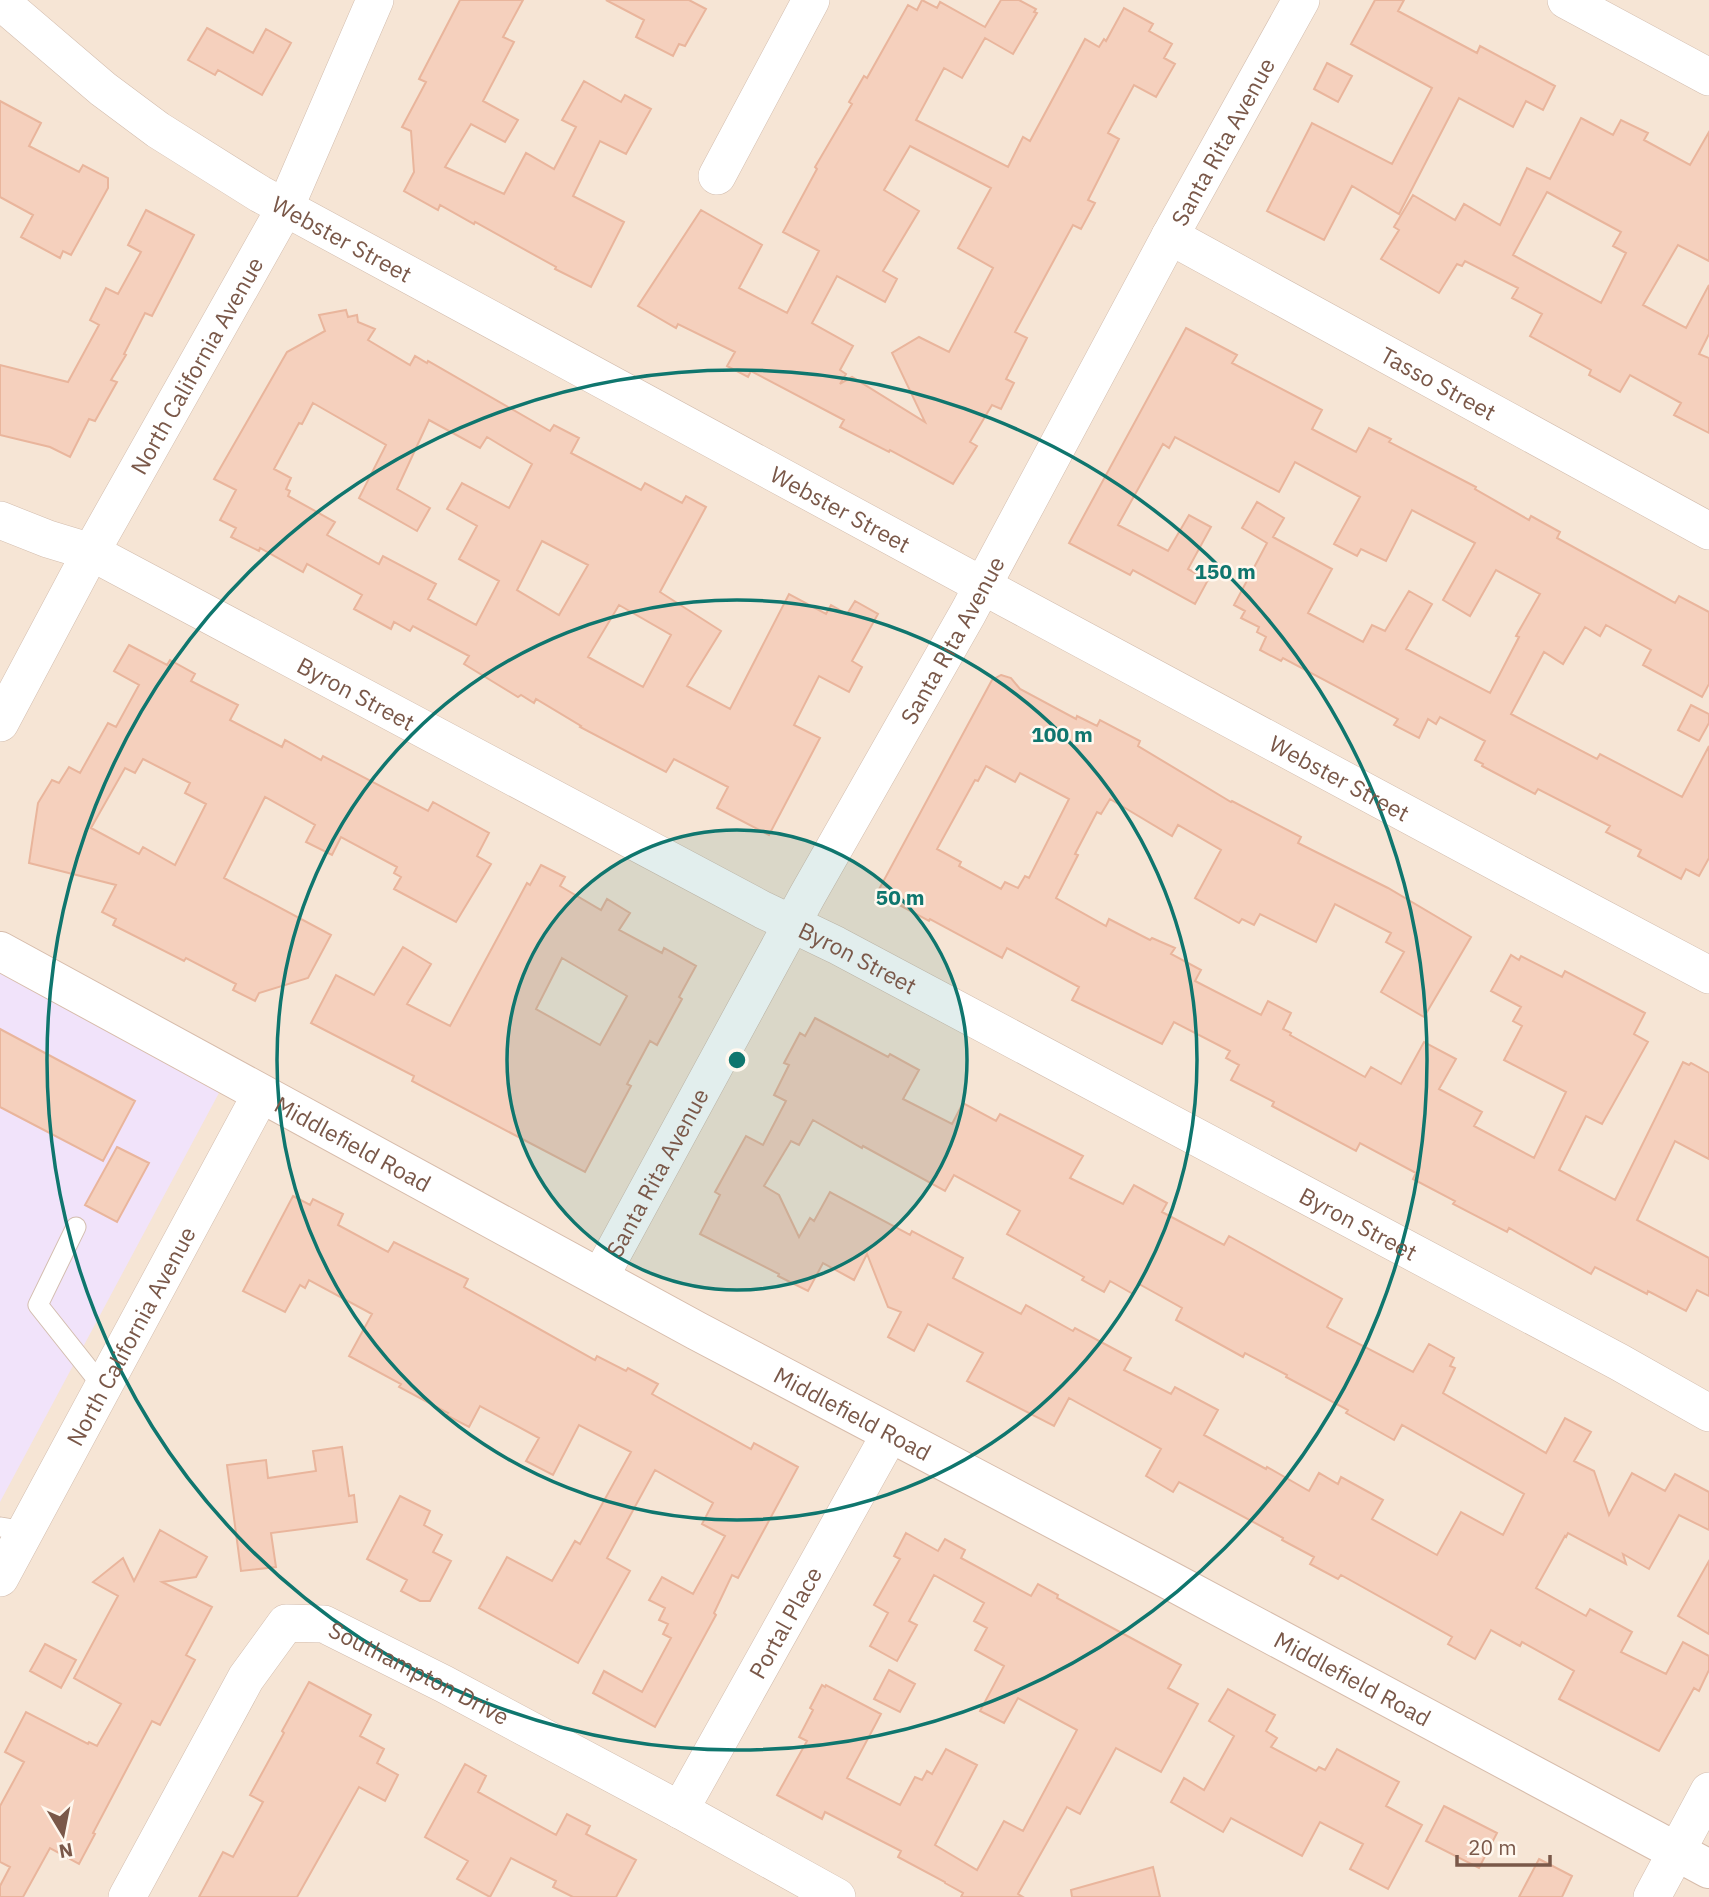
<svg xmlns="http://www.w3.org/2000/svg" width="1709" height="1897" viewBox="0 0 1709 1897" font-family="'IBM Plex Sans',sans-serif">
<rect width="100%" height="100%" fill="#fef4e7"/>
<path fill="#f6e5d5" d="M0,0H1709V1897H0Z"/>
<path fill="#f1e3fa" d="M0,970L220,1091L0,1502Z"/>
<path fill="#f5d0bd" stroke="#e9b59c" stroke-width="2" fill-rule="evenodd" d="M460,0H523L503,37L514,42L483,101L518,120L505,142L471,124L445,167L504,194L526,153L554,169L576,127L562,120L584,81L621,102L625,95L651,109L626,154L600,141L573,196L624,222L591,287L555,269L556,267L475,222L474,224L440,205L438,210L404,191L414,172L411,131L402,127L426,82L419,79Z
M606,0H689L706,9L685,46L679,44L673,56L636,37L644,20Z
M922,0L937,8L940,2L985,27L1001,0H1019L1036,9L1034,12L1037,13L1013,54L985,38L962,78L944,68L916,120L1008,167L1023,137L1030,141L1085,39L1099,47L1104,39L1106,41L1124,8L1153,24L1149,31L1172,44L1164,58L1175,64L1156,97L1134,85L1108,133L1119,139L1088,200L1095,203L1081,229L1073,225L1015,332L1027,338L1006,379L1014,383L1001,409L992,405L970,442L977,446L953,484L890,450L889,452L840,427L844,420L751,371L748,377L727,366L735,352L678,324L676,328L638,306L701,210L762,245L739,288L787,313L819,251L783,232L817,169L815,167L852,104L849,102L864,76L867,78L908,5L917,10ZM910,146L991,188L958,248L993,268L949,352L919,337L892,353L925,422L852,377L840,384L846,374L840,370L853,346L812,323L837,276L885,302L897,279L883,271L919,211L884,190Z
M1375,0H1404L1398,11L1477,53L1480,46L1555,86L1543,110L1526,101L1513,127L1459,98L1399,214L1352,186L1324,240L1267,211L1312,123L1392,164L1432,88L1351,44Z
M207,28L253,53L266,29L291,43L262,95L218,70L215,75L188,60Z
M1327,63L1352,76L1338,102L1314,89Z
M0,101L41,123L29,146L79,172L83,165L108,178V188L71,255L63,251L60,258L21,237L33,215L0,197Z
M1581,118L1613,135L1621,120L1648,133L1644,140L1690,165L1709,132V261L1678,245L1643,305L1686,328L1709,285V334L1699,354L1709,358V433L1674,415L1681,403L1630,375L1620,392L1589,375L1591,370L1530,336L1542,314L1512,298L1518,288L1465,261L1462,266L1457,264L1439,293L1381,259L1399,230L1394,227L1413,195L1455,220L1464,204L1500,225L1527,168L1550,179ZM1547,192L1621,232L1613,246L1626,253L1601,303L1513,255Z
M146,210L194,235L152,316L145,313L124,354L126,355L111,380L117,382L95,421L89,419L70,457L50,447L0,435V365L68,382L99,325L90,320L106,288L118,294L141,252L128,245Z
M346,310L348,317L357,315L358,322L375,329L368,340L410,365L415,356L427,363L428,361L550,431L554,425L579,438L571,453L641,490L645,483L682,503L686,496L706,507L660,592L721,631L687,686L730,709L789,594L826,614L831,605L847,614L855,601L878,614L852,661L862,667L849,692L819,676L794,725L820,738L769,835L717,808L728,787L674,759L666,772L580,727L581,726L536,699L534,703L521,695L518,697L464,664L469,656L413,626L410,631L394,622L391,629L354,609L362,595L307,564L303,572L260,548L259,551L231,537L236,528L220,520L236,490L214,479L287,352L325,331L319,315ZM313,403L386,445L359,498L417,531L430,508L397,489L429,420L480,448L487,437L532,464L509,508L462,483L447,509L477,526L459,559L499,581L476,625L428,599L436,584L383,556L379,564L327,535L335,522L288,496L290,491L286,489L291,478L274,469L299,423L302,424ZM542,541L588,565L559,615L517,590ZM619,605L671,635L643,687L588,657Z
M1186,328L1237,355L1232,363L1322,410L1312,429L1356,452L1369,428L1391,439L1389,442L1476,487L1475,489L1529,520L1531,516L1560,532L1557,538L1675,603L1679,596L1709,612V684L1702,697L1643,665L1651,650L1606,625L1600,636L1585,627L1563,664L1544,652L1511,714L1597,759L1600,754L1682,797L1709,746V858L1699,876L1686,869L1681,879L1638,856L1641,850L1606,832L1610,826L1538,789L1535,794L1482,766L1483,764L1475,760L1485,741L1440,717L1436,724L1428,719L1419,738L1394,725L1398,719L1283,658L1281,661L1260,650L1266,637L1257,632L1259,627L1241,618L1245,611L1234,605L1267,543L1242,528L1257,502L1284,518L1273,537L1332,569L1308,613L1363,642L1372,625L1385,631L1409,591L1432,604L1406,649L1490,693L1519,637L1516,636L1540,594L1496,570L1470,616L1443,600L1475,543L1412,510L1386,561L1361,549L1357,556L1334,544L1360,497L1295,462L1279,492L1175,437L1169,448L1163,444L1118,525L1168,551L1189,515L1211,527L1188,569L1208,580L1195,604L1133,570L1130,575L1069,543Z
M129,645L167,665L170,660L195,674L191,681L238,705L230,720L282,747L285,740L321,760L323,756L428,811L433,802L489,833L477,856L491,864L456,922L394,889L401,877L394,873L397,867L341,837L332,855L306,842L315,825L265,797L224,878L331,935L308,978L259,993L255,1001L233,990L236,984L186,958L184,961L113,925L116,919L102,912L116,885L29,863L38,803L52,780L59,783L69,767L80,773L108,723L116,727L139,685L114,671ZM143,759L190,783L185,793L206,804L175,865L143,847L139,854L91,828L125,768L135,773Z
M1001,675L1011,678L1020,689L1076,719L1077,716L1097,726L1100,720L1140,741L1138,746L1231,802L1232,801L1301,837L1298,843L1388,888L1471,937L1424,1017L1381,992L1404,952L1386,942L1391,933L1335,904L1316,942L1260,914L1254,925L1242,919L1239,923L1195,898L1221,850L1178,825L1172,836L1110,799L1101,814L1097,812L1075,854L1078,855L1056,898L1106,926L1109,919L1150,940L1152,938L1175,948L1171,954L1201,970L1195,981L1261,1015L1268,1001L1291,1013L1283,1029L1291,1033L1290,1035L1365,1077L1371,1067L1401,1084L1424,1042L1456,1059L1439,1089L1482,1112L1474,1126L1534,1158L1566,1092L1504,1060L1522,1026L1513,1021L1521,1007L1491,991L1511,955L1519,960L1521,956L1562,977L1565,971L1645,1013L1634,1034L1648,1042L1602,1124L1586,1116L1559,1170L1615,1200L1683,1062L1689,1065L1691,1063L1709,1073V1159L1675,1141L1637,1220L1709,1258V1296L1697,1290L1686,1311L1648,1291L1647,1294L1595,1267L1591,1274L1509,1228L1507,1232L1453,1204L1455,1201L1413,1179L1416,1173L1360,1143L1356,1151L1272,1106L1274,1102L1231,1080L1239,1065L1226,1058L1230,1051L1174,1022L1162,1044L1072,1000L1079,987L1007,948L1002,958L930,919L929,921L877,893L992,680ZM986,766L1015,782L1020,773L1069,799L1029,878L1025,876L1018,888L1005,882L1001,889L959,866L961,862L937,849L975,780L978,781Z
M1691,705L1709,714V723L1699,741L1678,730Z
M541,865L565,877L560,886L601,910L607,899L630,913L619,930L662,953L664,948L696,966L679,997L682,999L657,1045L650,1041L627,1084L631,1086L585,1172L412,1081L414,1076L311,1023L336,975L374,995L403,947L431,964L407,1004L450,1026L527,883L530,885ZM562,958L627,996L600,1045L536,1009Z
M815,1018L888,1057L890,1054L919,1070L903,1099L952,1124L963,1103L996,1121L1000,1114L1083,1156L1070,1178L1123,1204L1134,1185L1167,1203L1162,1212L1224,1245L1229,1236L1342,1299L1327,1327L1330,1329L1413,1372L1429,1344L1454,1358L1450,1366L1455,1368L1443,1393L1546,1453L1565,1418L1591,1432L1574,1461L1594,1471L1609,1515L1632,1473L1665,1491L1675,1474L1709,1492V1530L1679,1515L1649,1569L1623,1554L1626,1564L1568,1533L1566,1537L1565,1536L1536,1588L1586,1616L1590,1609L1632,1632L1621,1652L1666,1674L1683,1642L1709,1656V1670L1699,1691L1694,1688L1659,1751L1559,1699L1574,1671L1522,1642L1520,1646L1491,1630L1475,1659L1448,1644L1452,1637L1341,1575L1338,1579L1310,1564L1314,1557L1282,1540L1283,1538L1179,1482L1173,1492L1146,1476L1161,1449L1069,1398L1054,1426L967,1381L983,1353L928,1324L914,1351L888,1337L901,1312L888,1307L867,1254L854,1280L823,1263L808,1291L778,1276L779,1274L700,1234L720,1195L715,1192L746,1136L763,1145L786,1101L774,1095L789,1065L784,1063L800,1033L805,1036ZM813,1120L862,1148L863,1146L945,1191L954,1175L1020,1211L1007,1234L1084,1277L1082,1280L1104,1292L1110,1281L1133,1294L1139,1284L1182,1308L1176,1320L1243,1357L1245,1353L1287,1375L1286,1377L1348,1410L1346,1413L1394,1440L1402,1425L1524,1494L1503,1535L1461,1512L1437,1555L1372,1519L1383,1500L1341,1477L1338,1484L1319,1473L1309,1491L1267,1467L1266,1469L1204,1435L1218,1410L1175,1387L1171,1394L1124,1370L1131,1358L1075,1328L1073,1331L1026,1305L1021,1314L953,1278L963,1258L912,1231L910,1235L830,1192L814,1221L810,1218L799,1237L779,1195L764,1186L791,1141L799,1145Z
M0,1029L135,1101L103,1161L0,1107Z
M117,1147L149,1163L117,1222L85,1205Z
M293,1196L310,1205L313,1199L343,1214L338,1225L388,1252L394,1242L468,1279L464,1287L491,1302L595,1360L597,1356L626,1371L628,1368L658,1384L652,1394L751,1449L754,1443L798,1467L738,1578L732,1575L714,1613L716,1615L655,1727L593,1693L604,1671L642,1692L671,1638L663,1634L668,1624L659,1620L665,1608L649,1600L662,1577L693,1594L725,1536L702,1524L713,1503L655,1470L607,1558L630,1571L578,1663L479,1608L507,1557L552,1581L575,1541L580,1544L631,1452L579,1425L553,1475L526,1461L539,1438L480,1406L469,1427L446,1415L448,1413L399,1387L401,1384L349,1356L372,1314L309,1280L305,1288L300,1285L285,1312L243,1291Z
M342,1447L349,1496L354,1495L357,1522L271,1533L276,1567L241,1571L227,1465L266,1460L268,1478L316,1471L313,1451Z
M400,1496L430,1511L424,1525L442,1535L433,1552L451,1561L430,1601H420L401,1591L407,1580L367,1559Z
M160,1530L207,1557L196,1577L162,1582L212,1607L186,1655L195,1660L160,1725L152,1721L93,1833L95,1834L79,1864L50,1848L23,1897H0V1886L10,1867L0,1862V1806L24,1762L5,1752L26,1712L88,1744L89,1742L97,1746L121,1704L74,1678L118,1596L93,1582L123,1558L134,1581Z
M906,1533L938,1551L945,1539L965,1550L961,1558L1031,1596L1038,1584L1058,1595L1057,1598L1181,1665L1168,1688L1198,1704L1161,1772L1116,1748L1080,1814L1067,1807L1018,1894L1023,1897H961L963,1893L945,1883V1882L898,1857L901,1851L825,1812L822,1819L777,1795L807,1741L799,1737L813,1710L810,1708L822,1685L825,1687L826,1685L881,1714L847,1778L900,1805L915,1777L922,1780L927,1771L932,1774L946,1749L977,1765L935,1845L977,1870L1004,1821L1023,1831L1077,1730L1018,1698L1004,1723L980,1711L1004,1666L975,1650L987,1628L974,1621L984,1603L934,1575L909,1621L917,1625L897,1661L870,1646L888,1613L874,1605L900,1559L894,1556Z
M1709,1561V1634L1678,1616Z
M45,1644L76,1660L61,1688L30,1671Z
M889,1670L915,1684L900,1712L874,1699Z
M309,1682L371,1715L360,1736L384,1749L377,1763L398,1775L385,1801L359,1787L297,1897H199L223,1852L233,1857L263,1802L250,1795L284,1733L282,1731Z
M1228,1689L1275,1715L1266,1731L1277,1738L1271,1747L1316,1771L1319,1767L1325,1770L1337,1749L1399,1782L1386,1806L1422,1825L1388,1889L1350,1869L1363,1844L1320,1822L1302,1856L1231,1818L1223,1832L1171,1802L1184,1778L1204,1790L1234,1736L1209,1721Z
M465,1764L486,1776L478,1792L556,1835L567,1814L590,1826L586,1834L636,1860L616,1897H573L553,1887L556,1881L511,1858L490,1897L457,1879L468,1861L425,1837Z
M1444,1806L1497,1833L1479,1868L1426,1841Z
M1539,1859L1572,1876L1562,1897H1519Z
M1153,1867L1160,1897H1072L1071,1890Z"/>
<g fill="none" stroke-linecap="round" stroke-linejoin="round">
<g stroke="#d3bdae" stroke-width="21">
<path id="lane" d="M76,1227L38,1305L103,1387
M0,1527L25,1531"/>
</g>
<g stroke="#d3bdae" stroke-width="38">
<g id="street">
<path d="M1566,0L1709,77"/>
<path id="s1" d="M0,1L103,89L158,130L260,194L1009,600L1513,871L1709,975"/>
<path d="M717,176L811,0"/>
<path id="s2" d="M1170,236L1709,531"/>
<path id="s3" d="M0,520L48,539L91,552L763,910L836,945L1619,1362L1709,1413"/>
<path id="s4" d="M0,723L91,552L285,208L375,0"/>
<path id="s5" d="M600,1277L807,896L968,613L1170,236L1301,0"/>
<path id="s6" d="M0,1578L261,1094"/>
<path id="s7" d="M680,1810L890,1434"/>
<path id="s8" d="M127,1897L246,1678L286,1623L324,1624L444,1684L680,1810L837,1897"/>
<path d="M1652,1897L1709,1791"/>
</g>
</g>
<g stroke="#d7bcab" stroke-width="40">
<g id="secondary">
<path id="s9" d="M0,951L697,1331L1169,1580L1709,1869"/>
</g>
</g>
<use href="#lane" stroke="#fff" stroke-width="19"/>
<use href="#street" stroke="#fff" stroke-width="37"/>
<use href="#secondary" stroke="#fff" stroke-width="38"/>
</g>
<circle cx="737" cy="1060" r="230" fill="#0f766e" fill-opacity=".12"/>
<g fill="none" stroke="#0f766e" stroke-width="3.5">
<circle cx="737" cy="1060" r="230"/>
<circle cx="737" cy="1060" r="460"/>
<circle cx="737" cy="1060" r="690"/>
</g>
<g text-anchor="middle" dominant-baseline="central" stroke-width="5" stroke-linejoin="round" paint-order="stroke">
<g font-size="23" fill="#7a5849" stroke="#fff8ef">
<text stroke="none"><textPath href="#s5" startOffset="1295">Santa Rita Avenue</textPath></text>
<text stroke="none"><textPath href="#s1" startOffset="418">Webster Street</textPath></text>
<text stroke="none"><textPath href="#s4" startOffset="408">North California Avenue</textPath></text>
<text stroke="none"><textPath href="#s2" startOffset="306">Tasso Street</textPath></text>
<text stroke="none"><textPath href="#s1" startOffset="985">Webster Street</textPath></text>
<text stroke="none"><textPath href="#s5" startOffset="728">Santa Rita Avenue</textPath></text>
<text stroke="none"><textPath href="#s3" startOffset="397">Byron Street</textPath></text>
<text stroke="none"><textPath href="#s1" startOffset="1552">Webster Street</textPath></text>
<text stroke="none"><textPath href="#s3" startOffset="964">Byron Street</textPath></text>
<text stroke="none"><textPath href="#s9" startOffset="402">Middlefield Road</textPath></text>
<text stroke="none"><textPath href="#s5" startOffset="119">Santa Rita Avenue</textPath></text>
<text stroke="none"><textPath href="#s3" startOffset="1531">Byron Street</textPath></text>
<text stroke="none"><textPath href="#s6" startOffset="275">North California Avenue</textPath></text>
<text stroke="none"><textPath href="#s9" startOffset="970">Middlefield Road</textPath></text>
<text stroke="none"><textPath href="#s7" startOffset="215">Portal Place</textPath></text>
<text stroke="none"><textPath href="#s8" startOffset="462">Southampton Drive</textPath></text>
<text stroke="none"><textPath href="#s9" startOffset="1536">Middlefield Road</textPath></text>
</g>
</g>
<circle cx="737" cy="1060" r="10" fill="#0f766e" stroke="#fff8ef" stroke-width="3.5"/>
<g font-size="21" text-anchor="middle" font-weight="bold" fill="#0f766e" stroke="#fff8ef" stroke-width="5" stroke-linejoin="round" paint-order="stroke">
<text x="1225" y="579">150 m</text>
<text x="1062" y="742">100 m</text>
<text x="900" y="905">50 m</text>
</g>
<g transform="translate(63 1834) rotate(170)" stroke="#fff8ef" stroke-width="5" paint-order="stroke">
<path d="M0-5L12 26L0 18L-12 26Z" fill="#7a5849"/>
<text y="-10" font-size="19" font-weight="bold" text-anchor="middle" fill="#7a5849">N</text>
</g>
<path d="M1457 1855v10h93v-10" fill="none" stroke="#7a5849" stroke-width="3.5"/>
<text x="1468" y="1855" font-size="21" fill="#7a5849" stroke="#fff8ef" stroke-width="5" paint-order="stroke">20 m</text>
</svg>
